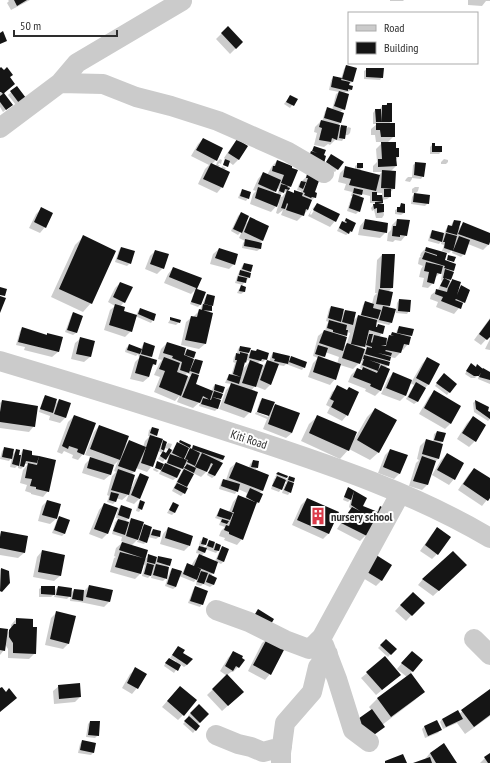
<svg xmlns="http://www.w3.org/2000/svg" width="490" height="763" viewBox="0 0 490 763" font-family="'PT Sans Narrow',sans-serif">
<rect width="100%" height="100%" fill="#fff"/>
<path fill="#0003" fill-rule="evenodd" d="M8,0H30L11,10L7,3L9,1Z
M390,0H404L403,1H390Z
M468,0H490V1H486L482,6L468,5Z
M228,27L242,42L230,54L216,39Z
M346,66L356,69L352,82L350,84H349L348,86L352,87L351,90L348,92H346L344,93V109L340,112L343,113L340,123L338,125V129L342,126L346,130L348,127L351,128L350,133L348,135H345L344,138L342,141L335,140L330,145L328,144L324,147L314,145L317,133L314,132L315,127L321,121L322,122L325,111L328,108L332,110L336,94L339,92L329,90L331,80L334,77L341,79L344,69Z
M367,69L382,77L380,80L364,79V71Z
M0,70L12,75L9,78L14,84L3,94L9,107L3,112L0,107Z
M17,87L25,98L16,105L8,95Z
M290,96L296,100L290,108L284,104Z
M387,104L391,121L389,124L394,136L387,143L395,149L398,157L396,160V166L390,172L394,188L390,193V197L387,199L382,200L384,215L382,218H376L374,210L372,211L371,208L375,203H370V196L362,194L359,197V211L356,214L347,211L351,198L353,196H351L352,192L344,190L346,184L338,182L340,173L346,167L355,170V166L358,164L362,168L359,171L378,176L382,172H373V166L377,162L376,149L383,142H376L375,135H371V129L377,124H373V113L375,110H380V109L382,106H385ZM376,193H382V196H376Z
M203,139L222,149L216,160L212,164L216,166L217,162L220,159L222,160L221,164L219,163L218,165H220L218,167L221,169L222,166L226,168L224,170L222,187L217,193L198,184L205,169L209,165L191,156L198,144Z
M237,140L239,159L233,165L229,162L227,166L223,164L226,160L224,158L232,146Z
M433,144L434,147L441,152L439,154H430V147Z
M329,158L337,169L335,172L324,165Z
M444,159L448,160V162L446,164H441V162Z
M277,161L291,186L287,191L293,193L295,191L300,193L301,191L297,190L299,184L308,175L314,193L315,197L310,202L308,210L297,221L281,215L283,210L278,214L276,213L279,203L271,212L250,204L253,194L256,191L253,190L258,179L263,173L267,175L272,166ZM276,188L279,189L277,195L273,194ZM284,191L286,192L282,197L279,196Z
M416,163L423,176L421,179L412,178V179L410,182L405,181L406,179L408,177H412L413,165Z
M415,187H419L418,191L415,194L428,203L425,206L411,204L412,197L415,193H412V189Z
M243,190L248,198L246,201L238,198L240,193Z
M317,204L335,221L330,227L308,216L312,209ZM312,209H315L311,215L310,214Z
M401,204L404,205V213L401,215L395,214V210L399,208Z
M41,209L45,227L40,233L29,228L36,214Z
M241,213L244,225L251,219L268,227L262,241L259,243L261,244L260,249L257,251L242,248L243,243L245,241L239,238L242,231L238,235L231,231L238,216Z
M346,219L355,224L351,232L346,235L337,231L340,225L342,222L343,223Z
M365,220L386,232L380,238L358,235L360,226Z
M397,220L406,235L401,241L395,240L393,242L387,241L388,233L391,230L392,225Z
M454,221L458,229L463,224L490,234V239L488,245L483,250L468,244L464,254L461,257L452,253L453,249L449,253L442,251L444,245L441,244L442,240L439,244L428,241L430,234L432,231L444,234L446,229L448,226L451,227L452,223Z
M83,237L91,303L83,312L51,297L75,245Z
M121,248L130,263L127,266L115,262L119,250Z
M426,248L446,254L442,260L455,264L453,271L451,272L452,273L450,283L453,280L457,291L461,287L464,302L454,314L436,307L438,302L430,299L431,295L437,290H438L442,281L441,280L442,274H439L435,278L433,283L428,288L422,287L424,278L419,277L421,269L423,266L418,264L419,258L421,256H420L421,253Z
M219,249L234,264L229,269L210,264L213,254Z
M155,251L163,268L157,274L145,269L150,256Z
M382,255L392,288L388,292L390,306L387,308L392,322L389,325L376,322L374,329L378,325L382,333L379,337L387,339L392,333L396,334L397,330L399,327L411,336L410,337L408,344L403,350L401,349L400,353L395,358L390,357L389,361L387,362L388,365L385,368L381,390L375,396L365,391L366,389L348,382L351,375L357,369L361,371L363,369L360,368L362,361H360L359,363L353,369L340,365L335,379L330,385L308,377L313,363L318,358L313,356L318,336L324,331H325L327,324L329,322L326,321L329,309L331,307L342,314L345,311L353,321L358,316L360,317L363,305L365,302L372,304L374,296L377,293H375L377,260ZM347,332L350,333L346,346L344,345V337L346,335ZM363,347L367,348L365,350L361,349ZM325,352L339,357L337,364L322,358L324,357Z
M244,264L250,271L249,273V277L247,280L246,279L245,282L241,286L245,287L244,292L241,294L237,293L239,289L243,285L235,283L238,274L240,271L242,266Z
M173,268L197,288L195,289L205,293L200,305L198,307L190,304L195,290L191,294L164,283L168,274Z
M120,283L124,302L120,307L123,312L136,316L138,311L141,309L153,320L151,323L135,316L131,331L125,337L104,330L110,310L115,306L108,302L115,288Z
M207,295L214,297L211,310L209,312L212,313L205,344L199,349L181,345L186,322L192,317H194V316L200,310L205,298Z
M399,300L409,311L407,314L396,313L397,303Z
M73,313L82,316L76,333L73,335L65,332L71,316Z
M171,318L179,322L176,325L168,323Z
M490,318V335L481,345L474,340Z
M22,328L46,335L47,334L61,338L58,352L52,357L24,350L25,347L16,345L20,331Z
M81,338L94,341L90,357L84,362L71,359L75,343Z
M490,339V350L485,349Z
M167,343L183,354L187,350L195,353L192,361L195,359L202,361L198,374L196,375L194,384L212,391L213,387L215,385L224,388L217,409L215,411L199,406L201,401L193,408L177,402L180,395L175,401L154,392L160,377L154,375L159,364L162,360L158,359L161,349ZM187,373L191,375L189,377L185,376Z
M144,344L154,346L151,357L149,359L155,364L151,368L149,377L143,382L130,379L135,362L140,357H139L138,354L136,356L125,352L126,348L129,345L141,349L142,346Z
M240,347L249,349L248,355L252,351L266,359L263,362L260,361L257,364L263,366L268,361L269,362L271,356L273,353L287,362L291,358L304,367L302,370L286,364L284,366L278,365L271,384L265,390L255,386L251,391L250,412L244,418L219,409L226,390L232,384L225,383L227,378L229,375L231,376L235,363L233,362L234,357L238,353H237L238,349ZM246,360L250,361L242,370L243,364Z
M427,358L428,385L424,389L417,402L414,404L406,399L414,385L410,383L405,396L400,401L381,394L388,379L393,373L412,381L422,364Z
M477,365L483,370L490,373V384L478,379L479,374L475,378H471L465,374L469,367L475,368Z
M441,377L456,384L447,395L435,386Z
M338,387L347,415L342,421L327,413L330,407L326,405L332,392Z
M434,392L460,407L450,424L445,429L419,414L429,397Z
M45,396L55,404L59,400L70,404L65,418L60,423L49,420L50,416L39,412L43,399Z
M263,399L271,410L275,405L292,433L286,438L263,429L267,419L255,414L256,412L268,417V415L257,410L260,401Z
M2,401L34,426L29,432L0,428V403Z
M475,401L490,413V419L488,421L474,412L473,403Z
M375,409L379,452L370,460L349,449L340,459L301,441L309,424L318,416L355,438L367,417Z
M74,416L83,454L78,460L72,458L73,455L64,451L62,454L57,452L68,422Z
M473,417L475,441L469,447L457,439L467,423Z
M99,426L124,447L129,441L143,447L145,441L150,436H148L149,430L152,428L156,435L154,437L160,446L164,442L165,447L168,443L172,444L171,447L169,449L172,451L175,446L181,441L190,446L187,448L185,454L194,446L222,460L219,462L215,476L212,478L207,475L210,468L208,470V469L206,472L201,477L193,473L185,488L184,493L181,496L172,491L184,467L187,465H184L182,469L179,471L176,478L173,480L159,474L162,468L160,469L166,464L169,455H168L163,462L158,459L162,453L158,451L150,466L151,467L147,472L136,468L134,472L131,475L130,487H132L135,480L140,474L148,477L139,499L134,504L126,501L129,494L122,500L116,498L115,502L113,504L107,502L109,496L107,495L112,476L116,472L114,471L118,461L114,465H113L110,475L104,480L82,473L85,464L92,457L85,455L94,432ZM164,448L169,449L166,453L162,451ZM186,455L184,461L182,460Z
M437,432L444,434L442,442L440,444L439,458L435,462L427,485L422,490L409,486L416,463L419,460L417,459L420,446L426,440L433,442L434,434Z
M5,448L12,455L16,451L18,456H20L21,453L23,450L37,460L40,457L48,491L43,497L31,494V493L25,491L27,485L20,483L23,470L28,464H24L23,468V467L21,469L18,468V465L15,468L10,467L12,457L9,461L0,459L2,451Z
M390,450L400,473L394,479L378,473L385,455Z
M447,454L454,479L449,485L432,475L441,460Z
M253,461L257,468L254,470L268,475L262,491L259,493L258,503L255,505L242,539L237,545L224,540L225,538L219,536L221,531L225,527L219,525L221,520L215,518L218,512L220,509L229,512L233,502L238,496L245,499L247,493L238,489L235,494L219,489L221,482L223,480H226L230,468L236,463L249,468L250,464Z
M154,468L159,471L157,472L153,470Z
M474,469L490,479V496L482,506L458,490L469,474Z
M278,473L287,476L281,489L279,492L271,489L274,479L276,477H275Z
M289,477L293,481L291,483L290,492L288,495L282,493L285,484L287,483L285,481Z
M348,488L366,499L361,506L377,513L378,509L380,507L385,510L366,535L360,541L337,529L347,514L351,509L349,507L351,499L348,502L343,500L346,491Z
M307,499L329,533L323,539L292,525L301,505Z
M47,501L56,519L50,524L38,521L42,506Z
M141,501V509L139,512L136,511L138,504Z
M173,503L178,506L174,513L172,515L167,513L171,506Z
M104,504L107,534L102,539L89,534L99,510Z
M121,506L129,518L125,522L128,523L131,519L140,530L144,525L149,534L153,530L160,532L159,537L156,539L148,537L146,542L144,544L137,542L139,538L131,546L147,551L144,560L149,556L155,561L159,557L169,565L167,567L166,578L163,581L151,578L152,574L148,578L142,576L145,565L143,564L140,574L135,579L110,572L114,558L116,557L114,556L116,548L123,542L121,541L122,537L112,534L115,522L119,519L116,518L118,509Z
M59,517L65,533L62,536L52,533L57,520Z
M168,528L189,546L184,551L160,544L163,534Z
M438,529L437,554L432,559L420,551L432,534Z
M2,532L27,537L24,553L18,558L0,555V534Z
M203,539L205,545L202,548L205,549L207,544L209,541L220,545L218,551L216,553L205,549L204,553L201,556L215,561L220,550L222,547L223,562L221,564L217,562L213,573L211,576L213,585L210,587L203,584L201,586L196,585L197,578L194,582L179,576L176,587L173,589L165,586L170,571L172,569L183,572L185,567L187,564L191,566L194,561L200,554L196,553L197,549L200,546H199L200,541Z
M42,551L64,556L60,576L54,581L33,577L37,557Z
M391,565L381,581L376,586L358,575Z
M1,569L8,571L9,582L0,592V570Z
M460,571L433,596L418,585L423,579Z
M89,586L112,591L109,602L104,607L80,602L70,601L71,595L67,599L54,597L55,594L51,597H39V589L42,587L54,591L58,587L70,594L74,590L84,591Z
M195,587L202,604L200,607L188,603L193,590Z
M407,598L423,603L406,621L395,611Z
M56,613L69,643L63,649L45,645L51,618Z
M16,619L35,653L29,659L8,658V649L5,644L4,650L0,655V629L6,634L11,629V625Z
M268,638L270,674L265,680L248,671L262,643Z
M386,640L395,649L388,657L378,648Z
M176,649L182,653L187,665L184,667L180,664L174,673L164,666L166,662L175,663L176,661L170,658Z
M233,652L238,667L233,672H231L227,675L243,692L222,711L207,695L227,676L220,671L228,658Z
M385,658L394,680L376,695L361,678Z
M406,658L422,660L410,674L423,692L415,700L382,725L384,727L378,732L362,744L372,711L369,707L377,699L407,677L397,669Z
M136,669L137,688L132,694L122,688L130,674Z
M59,686L80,697L75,702L54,704L53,691Z
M490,690V716L465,734L457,723L443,729L440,722L442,719L459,714Z
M175,692L183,715L178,720L162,707Z
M199,705L208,714L197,725L199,726L193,733L183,724L189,717L188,716Z
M90,722L98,735L95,738L86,737L88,724Z
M437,722L440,730L438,733L425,738L422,729L424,727Z
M82,741L95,744L93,753L91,755L78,753L80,744Z
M444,745L455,763H416L425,760V759L430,753Z
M490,754V763H480L485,758Z"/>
<path fill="#151515" d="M14,0H27L17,6Z
M228,26L243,42L236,49L221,33Z
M3,31L7,41L0,44V33Z
M346,65L357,68L353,82L342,79Z
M1,67L4,70L7,67L13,75L10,77L15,84L3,94L1,92H0V68Z
M366,68H384L383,78L366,77Z
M333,76L342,78L341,80L350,82L349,85L353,86L352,90L348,89V91L331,87Z
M17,86L26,98L19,103L10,91Z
M339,91L349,94L345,110L334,106Z
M4,93L13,105L6,110L0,102V96Z
M290,95L298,99L294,106L286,102Z
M387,103H392V122H382V105H387Z
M327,107L344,113L341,123L324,118Z
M375,109H381L382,122H376Z
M321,120L340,125L337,140L332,138L331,142L319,140L322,128L319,127Z
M376,123H395V137H381L380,130H376Z
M341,125L347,126L345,139L339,138Z
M203,138L223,148L217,161L196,150Z
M237,139L248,146L239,160L228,153Z
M381,142H396V148H399V157H396L397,166L378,167V159H382Z
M432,143H435V146H442V152H432Z
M314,146L326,150L324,155L326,156L323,167L307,162L311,151L317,153L312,151Z
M331,154L344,162L338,170L326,162Z
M225,159L230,161L228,167L223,165Z
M277,160L292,166V168L298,170L291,187L281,183L284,175L272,171L273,166H275Z
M415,162L426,163L424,177L414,175Z
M211,163L230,172L223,188L203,179Z
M357,163H363V168H357Z
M345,166L380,175L376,191L349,185L351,179L343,177Z
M382,170L396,171L395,189L381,188Z
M263,172L281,180L276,192L258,184Z
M307,174L320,178L315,192L317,193L316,198L312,197L311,198L304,195L305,193L303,192L308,178H306Z
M301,181L306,182L303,189L299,187Z
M281,184L288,186L287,187L290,188L289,190L285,189L284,193L279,191Z
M258,187L281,195L277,207L255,198Z
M354,188L363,190L362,195L353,193Z
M242,189L251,192L249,199L240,196Z
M384,189H391V197H384Z
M287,190L294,193V190L303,193L302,196L312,200L308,210L306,209L304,216L286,210L288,204L287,203L285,209L281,208Z
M372,192H377V195H382L383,201H372Z
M414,193L430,195L429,204L413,202Z
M353,194L364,198L360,212L349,208Z
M383,201V203L378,204H384V212L377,213V208L374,209L373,204H375V202Z
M317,203L340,214L336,222L313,210Z
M401,203L405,204V213L397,212V207H400Z
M41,207L53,213L46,228L34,222Z
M241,212L249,216L242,233L233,229Z
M250,217L269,226L263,241L244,232Z
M346,218L356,223L352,232L350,231L349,234L339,228L342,221L346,223L347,222L345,221Z
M365,219L388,223L387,233L363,229Z
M397,219L410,220L407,236L400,235V237L392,236L393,226H396Z
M454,220L461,221L457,235L446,232L448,225L452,226Z
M463,222L490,233V242L489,245L458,234Z
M432,230L444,233L442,242L430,238Z
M446,233L457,236L453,251L444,248L445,242H443Z
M83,235L116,251L92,304L59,289Z
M459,236L470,240L465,255L453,251Z
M245,239L262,243L261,249L244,246Z
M121,247L135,251L131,264L117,259Z
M426,247L447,253L445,260L456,264L454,271L444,268L445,266L422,259L425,252L437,256V255L425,251Z
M219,248L238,254L235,265L215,258Z
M155,250L169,254L164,269L150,264Z
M382,254H395L393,288H380Z
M448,255L456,257L454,262L447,260Z
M426,262L443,266L441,274L437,273L434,284L427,282L429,272L424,271Z
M244,263L253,265L251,272L242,269Z
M173,267L202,278L197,289L206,292L201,305L191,302L196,288L169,277Z
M445,269L454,272L451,280L444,278L450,281L447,288L440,286L444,278H443Z
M240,270L251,273L250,278L239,275Z
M238,276L247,278L246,283L237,281Z
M452,280V279L461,282L457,295L461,285L470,290L465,303L456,299L455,300L463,303L461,309L441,301L443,297L435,294L436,289L447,292L448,288Z
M120,282L133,287L125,303L113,297Z
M241,285L246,287L245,292L239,291Z
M0,287L7,289L5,296L0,295Z
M379,289L393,292L390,306L376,304Z
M207,294L215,296L213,306L204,304Z
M0,296L6,298L0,313Z
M399,299L411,300L410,312L398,311Z
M365,301L374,304L373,308L381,310L378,319L361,315Z
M115,304L125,307L124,311L137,315L132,332L109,325Z
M203,304L212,306V311L202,310Z
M331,306L344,309L341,322L328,318Z
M383,306L396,309L392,323L379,320Z
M140,308L156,314L154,321L138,314Z
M199,309L213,313L206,344L185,340L191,316L197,317Z
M345,310L356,312L353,325L342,322Z
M73,312L83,316L77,333L67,330Z
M358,315L377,320L376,327H377L378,324L385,326L383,334L369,330L365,347L351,344Z
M170,317L181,320L180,323L170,320Z
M490,319V337L487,340L479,334Z
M329,320L347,325L346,330H348L347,336L333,332V330L327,328Z
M399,326L414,329L412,336L397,333Z
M22,327L47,335V333L63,337L59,352L18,342Z
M324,330L347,337L343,351L319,343Z
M392,332L411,337L409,345L404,344L401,353L386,350L385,351L392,353L391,356L378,353L391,357L390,361L365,354L367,347L372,348V347L366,345L369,334H373L371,342L372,343L374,335L387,338L386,345H381L386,346L389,335L394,336L391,335Z
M80,337L95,341L91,357L76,354Z
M144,342L155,346L152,357L141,354Z
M167,342L186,348L184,355L194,359L189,373L180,370L182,362L172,358L173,356L163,353Z
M347,343L365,349L360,364L342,358L346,345Z
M129,344L142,349L140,354L127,350Z
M318,345L328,348L325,357L315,354Z
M240,346L251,348L249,353L239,351Z
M187,349L196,352L194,358L185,355Z
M257,349L269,353L267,360L262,359L261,361L249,358L251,350L256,351Z
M240,352L248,354L246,363L245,362L241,377L233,374L237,360H235L236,353L240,354Z
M273,352L290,356L288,364L274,361L275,359L272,358Z
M140,355L157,360L156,365L153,364L149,377L135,373Z
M364,355L390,362L389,366L369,360L380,364L378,371L362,365L364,359H363Z
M291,356L307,362L305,368L289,362Z
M318,356L341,364L336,380L313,372Z
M164,357L180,363L177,372L188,376L181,396L159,387L165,371L159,369Z
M427,357L440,364L429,385L416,378Z
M195,359L203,361L199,374L190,371Z
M250,360L263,365L256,387L242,383Z
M267,360L279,364L271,385L260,380Z
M471,363L476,367L477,364L483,369L479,376H474L466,371Z
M381,365L390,369L381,391L370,386L371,384L353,377L357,368L362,370L363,367L377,373Z
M483,368L490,372V380L479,377Z
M393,372L412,380L406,396L386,388Z
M192,373L199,375L196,384L213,391L210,400L203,396L200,403L182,397Z
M444,373L457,384L450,393L436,383Z
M229,374L241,377L239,384L227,380Z
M416,382L426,388L418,402L408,397Z
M231,383L258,392L251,413L224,403Z
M215,384L225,387L223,393L214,390Z
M337,385L347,390L349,387L359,392L348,416L331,407L334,401L330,399Z
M434,390L461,406L451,424L424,408Z
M214,391L223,394L221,399L212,397Z
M45,395L57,399L53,413L40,409Z
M212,397L221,400L218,409L201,404L203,398L211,400Z
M262,398L275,402L269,416L257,412Z
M59,399L71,403L66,418L54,414Z
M2,400L38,406L35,427L0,422V412Z
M475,400L489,407L488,411L490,412V419L476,409Z
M275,404L300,413L292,433L268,424Z
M375,408L397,420L379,453L357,440Z
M74,415L96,423L84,455L77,452L78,449L69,446L68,449L62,446Z
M317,415L357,432L349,451L309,433Z
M473,416L486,425L476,442L462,433Z
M99,425L129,436L120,460L90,449Z
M152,427L159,429L157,436L150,433Z
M437,431L446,433L443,442L434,440Z
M150,435L163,439L153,467L141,463Z
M426,439L443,444L439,459L422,454Z
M129,440L146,447L135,472L118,466Z
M163,440L167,442L164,451L161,449Z
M180,440L191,445L190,448L179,442Z
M177,442L189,448L184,459L172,453Z
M193,445L225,456L223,460L192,449Z
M4,447L14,449L12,459L2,457Z
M169,448L172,450L166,460L160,456L163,451L166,453Z
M190,448L200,453L195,466L187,462L188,460L185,459Z
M16,449L20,450L19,455H21L19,466L12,464Z
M23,449L32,451V455L39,456L37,463L26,461L24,467L20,466Z
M390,449L408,455L400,474L383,467Z
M202,453L223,463L215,476L208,473L213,464L211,463L207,472L195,467Z
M447,453L464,463L455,480L437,470Z
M170,454L187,460L183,469L167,463Z
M39,456L56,460L49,492L36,489V487L30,486L32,479L25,478L28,463L37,465Z
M422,456L436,461L428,485L413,481Z
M90,457L114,465L111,475L87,468Z
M253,460L259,461L258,468L251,467Z
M157,461L164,464L161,470L155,468Z
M236,462L269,475L263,491L229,478Z
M165,463L181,470L177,478L161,471Z
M187,464L196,468L194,473L184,468Z
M474,468L490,478V498L488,501L463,484Z
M118,469L135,475L129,495L111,490Z
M184,469L194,474L187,487L177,482Z
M278,472L288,476L287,478L276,474Z
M140,473L149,477L140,499L131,495Z
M277,476L286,480L282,490L272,486Z
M289,476L295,478L294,482L288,480Z
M223,479L240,484L238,492L221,486Z
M288,481L294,483L291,493L284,490Z
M177,483L188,488L185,494L174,488Z
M348,487L367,498L363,506L378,512L380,506L386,509L379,519L364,513L378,520L367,536L341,523L352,507L360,511L351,505L354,491L351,500L344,497Z
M250,488L263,494L259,503L257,502L243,540L229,534V532L224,530L226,525L229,526L234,512H232L238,495L255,502L246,497Z
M111,492L119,494L116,502L109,500Z
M307,498L339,512L329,534L297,520Z
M47,500L61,504L57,519L42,515Z
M140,500L145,502L142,510L138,508Z
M173,502L179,505L175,513L169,510Z
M104,503L118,508L108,534L94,529Z
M121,505L132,509L129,519L118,515Z
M220,508L233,513L230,520L217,516Z
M59,516L70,520L65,534L54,530Z
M131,518L144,522L138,540L126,536Z
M118,519L129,522L125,535L113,531Z
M222,519L229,521L227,524L221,522Z
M144,524L152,527L147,543L139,540Z
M168,527L193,536L190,546L165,538Z
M437,527L451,537L438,555L425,545Z
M153,529L161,531L160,537L151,535Z
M1,531L28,536L25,553L0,548V537Z
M203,537L208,539L206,545L201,544Z
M209,540L215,542L213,548L207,546Z
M122,542L148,550L141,574L115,567L120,552L143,558L119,550Z
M216,543L221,545L219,551L214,550Z
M199,546L207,548L205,553L198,550Z
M222,546L229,549L224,562L217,559Z
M42,550L65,555L61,576L38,572Z
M453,551L467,565L439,591L422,579Z
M373,553L392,565L382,581L362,569Z
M148,554L157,557L155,564L147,562Z
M199,554L218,562L214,574L197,567L201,569L197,580L183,574L187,563L194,566Z
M158,556L172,559L170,566L157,562Z
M147,563L154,565L151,576L144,574Z
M156,564L169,567L167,579L153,575Z
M1,568L9,571L10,583L2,592L0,591Z
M172,568L182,571L176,587L167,584Z
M201,571L208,573L204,584L197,582Z
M209,574L217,578L214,585L206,582Z
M89,585L113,590L110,602L86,597Z
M41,586H55V595L41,594Z
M58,586L72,588L71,597L56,595Z
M195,586L208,591L203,605L190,601Z
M74,589L84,590L83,601L72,599Z
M413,592L425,603L412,616L400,605Z
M258,609L274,619L268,629L252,619Z
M56,611L76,616L69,644L50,639Z
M16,618L33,619V627H37L36,654L13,653V643L9,637V630L14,624H16Z
M0,628L8,629L5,651L0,650Z
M268,637L286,646L271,675L253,665Z
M386,639L397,649L391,655L380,645Z
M178,646L185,650L183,653L193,659L187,665L172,655Z
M233,651L243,656L242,658L245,660L239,668L236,666L233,671L225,666Z
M412,651L423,660L413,672L401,663Z
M385,656L401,675L382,690L366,672Z
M169,658L181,665L178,671L165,663Z
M135,667L147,674L138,689L127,683Z
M411,673L425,692L391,717L377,698Z
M227,674L244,692L228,706L212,689Z
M80,683L81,697L59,699L58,685Z
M180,686L197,700L184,716L167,701Z
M2,687L6,692L9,688L17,698L0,712V688Z
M490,689V715L474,727L461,710Z
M199,704L209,714L200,723L190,713Z
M372,709L385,727L368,739L355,721Z
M458,710L463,719L446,727L442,719Z
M189,716L200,726L196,731L184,721Z
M437,720L442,730L428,736L424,726Z
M90,721H100L99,736L88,735Z
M82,740L96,743L94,753L80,750Z
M444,743L457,763H436L430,753Z
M490,753V763H488L484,757Z
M403,754L407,763H385V761Z
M430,757L432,763H413Z"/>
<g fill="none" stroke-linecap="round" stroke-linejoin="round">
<path stroke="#cbcbcb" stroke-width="20" d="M60,83L103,84L136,97L171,106L218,121L288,152L324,173
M0,128L60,83L77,63L182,1
M0,361C84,386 168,412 251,439C333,466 416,494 490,538
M216,610L249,622L285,640L309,649L313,646L322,637L400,494
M474,639L490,655
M324,645L337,679L353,730L369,742
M216,735L238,744L251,747L263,752L282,747
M281,763V753L285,723L312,692L318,667L328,654"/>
</g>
<defs>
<g id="building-bare" transform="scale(1.38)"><path d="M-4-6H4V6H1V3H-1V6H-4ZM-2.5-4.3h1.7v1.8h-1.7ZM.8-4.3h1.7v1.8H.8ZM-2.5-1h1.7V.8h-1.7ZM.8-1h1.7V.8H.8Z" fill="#db3b4a" stroke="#fff" stroke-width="2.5" paint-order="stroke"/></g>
</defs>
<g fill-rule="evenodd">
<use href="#building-bare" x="318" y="516"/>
</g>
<g text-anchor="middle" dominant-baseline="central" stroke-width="4" stroke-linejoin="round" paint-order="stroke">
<g font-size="12" fill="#2e2e2e" stroke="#fff">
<text transform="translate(249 439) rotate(18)">Kiti Road</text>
</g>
<g font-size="12" font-weight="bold" fill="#2e2e2e" stroke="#fff" text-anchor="start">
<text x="331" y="516">nursery school</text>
</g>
</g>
<rect x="348" y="12" width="130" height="52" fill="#ffffff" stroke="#ababab"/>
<rect x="356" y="25" width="20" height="6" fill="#cbcbcb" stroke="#ababab"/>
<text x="384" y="32" font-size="12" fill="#2e2e2e">Road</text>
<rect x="356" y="42" width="20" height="12" fill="#151515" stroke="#ababab"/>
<text x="384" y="52" font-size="12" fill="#2e2e2e">Building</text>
<path d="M14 30v6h103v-6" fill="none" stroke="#2e2e2e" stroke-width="2"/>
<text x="20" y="30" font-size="12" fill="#2e2e2e" stroke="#ffffff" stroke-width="3" paint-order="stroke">50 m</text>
</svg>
